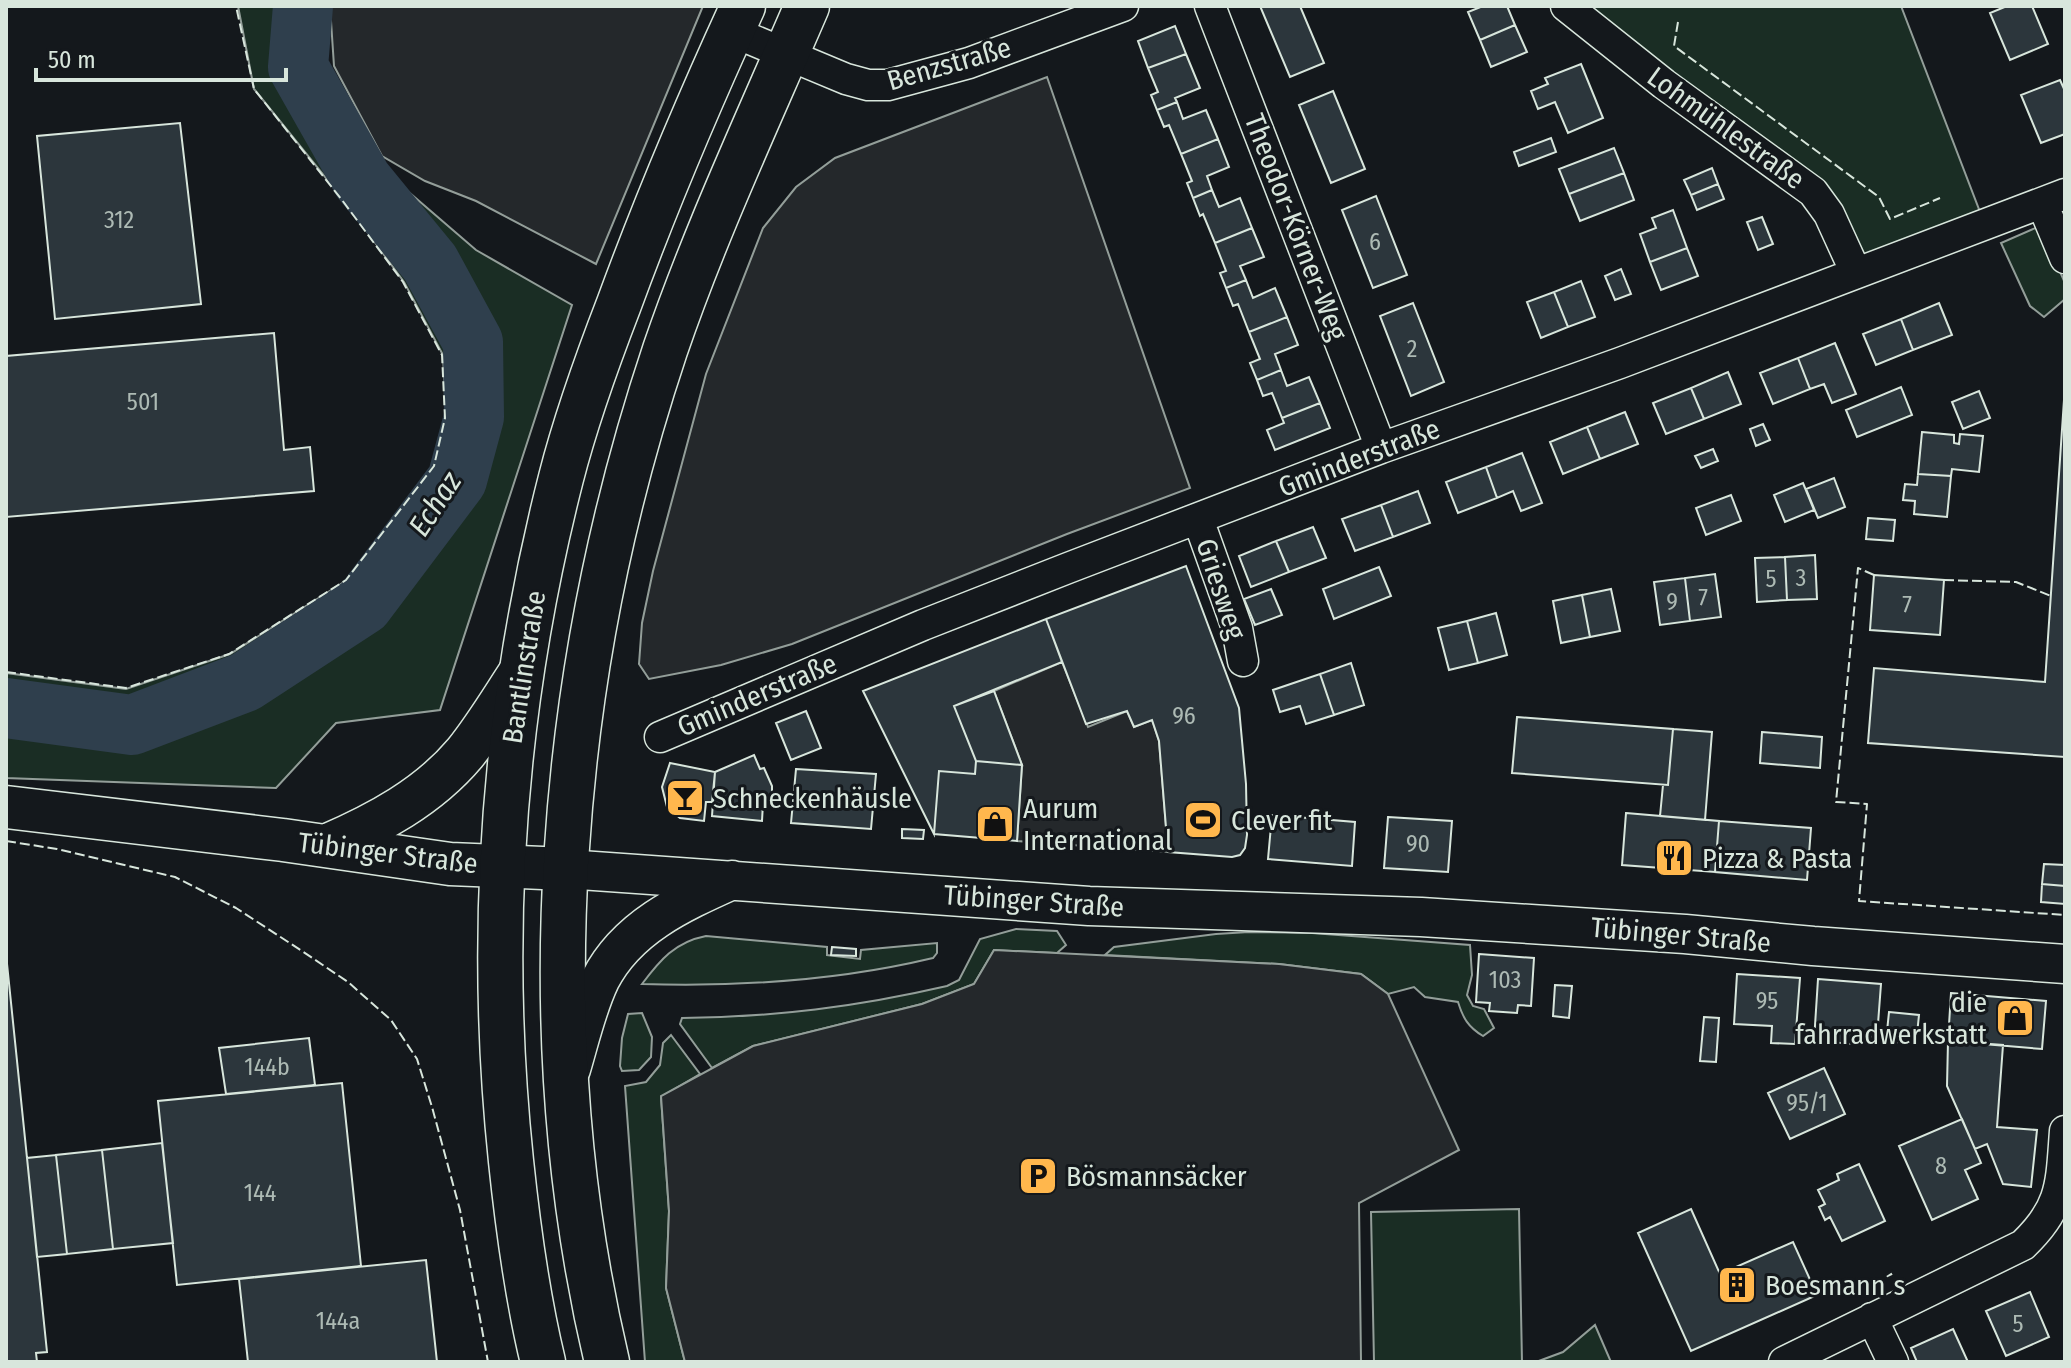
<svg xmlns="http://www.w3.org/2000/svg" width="2071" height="1368" viewBox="0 0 2071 1368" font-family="'Fira Sans Condensed',sans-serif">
<rect width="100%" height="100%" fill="#14181c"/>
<path fill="#1a2d24" stroke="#939e99" stroke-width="2" d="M238,6H319L323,72L375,163L476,250L572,305L440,710L336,723L276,788L6,778V673L126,689L230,654L347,580L435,466L446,417L443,355L404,282L343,199L254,89Z
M1566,6H1901L1985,225L1856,273L1829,214Z
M2040,226L2065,283V299L2044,317L2030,306L2001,243Z
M1016,929L1057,931L1066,945L1057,953L994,950L974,984L922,1004L753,1046L712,1068L680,1024L682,1018C775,1017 856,1007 947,986L959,980L980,939Z
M1249,932L1312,933L1470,945L1472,975L1467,995L1473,1006L1484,1009L1494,1028L1483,1036C1468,1027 1463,1018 1458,1002L1425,997L1414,987L1388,994L1361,974L1279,964L1105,955L1114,947L1216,934Z
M706,936L827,947V955L860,959L861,950L937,943V953L933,958C837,981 741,987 642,984C660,960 675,942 706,936Z
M642,1013L652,1037L651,1057L639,1070L622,1071L620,1066L622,1038L628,1014Z
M671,1035L700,1074L661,1097L669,1211L666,1288L685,1362H645L625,1086L646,1082L660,1065L663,1043Z
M1519,1209L1522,1362H1374L1371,1212Z
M1595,1325L1611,1362H1536L1563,1352Z"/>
<path fill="#24282b" stroke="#939e99" stroke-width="2" d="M330,6H703L596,264L476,201L425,181L382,156L334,66Z
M1047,77L1190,488L1067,534L792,644L721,665L649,679L639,664L642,623L653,571L706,374L763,228L796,187L835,158Z
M1062,662L1088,727L1127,711L1134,727L1152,720L1159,741L1168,852L1017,841L1022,765L994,691Z
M994,950L1279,964L1361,974L1388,994L1459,1150L1359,1203L1361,1362H685L666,1288L669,1211L661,1096L753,1046L922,1004L974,984Z"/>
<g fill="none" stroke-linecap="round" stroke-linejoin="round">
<path stroke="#2f3f4d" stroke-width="60" d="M6,708L132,725L245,682L363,605L457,480L474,417L473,342L430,263L362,180L298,67L303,6"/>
</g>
<path fill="#2c363c" stroke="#d8e6dc" stroke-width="2" d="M1260,6H1300L1324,63L1290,77Z
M1483,6H1507L1515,25L1480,40L1468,12Z
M2007,6H2032L2048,44L2010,60L1990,13Z
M1515,25L1527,52L1491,67L1480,40Z
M1175,26L1186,54L1148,68L1138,41Z
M1186,54L1200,88L1175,98L1177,102L1157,110L1151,95L1158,92L1148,68Z
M1581,64L1603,118L1568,133L1555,102L1538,109L1531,91L1548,84L1545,78Z
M2060,80L2065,91V134L2041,143L2021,95Z
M1333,91L1365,169L1331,183L1299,105Z
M1177,102L1183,119L1206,110L1218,139L1181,154L1169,125L1164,127L1157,110Z
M180,123L201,304L55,319L37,136Z
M1551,138L1556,152L1519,166L1514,152Z
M1218,139L1229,167L1207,176L1212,190L1193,198L1187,183L1192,181L1181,154Z
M1614,148L1624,173L1569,194L1559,169Z
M1712,168L1718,184L1691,195L1684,180Z
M1624,173L1634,200L1580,221L1569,194Z
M1718,184L1724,199L1697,210L1691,195Z
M1212,190L1219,207L1240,198L1252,228L1215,243L1203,214L1200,216L1193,198Z
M1376,196L1407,275L1373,288L1342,210Z
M1673,210L1687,248L1650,262L1640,234L1656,228L1652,218Z
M1762,217L1773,244L1758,250L1747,222Z
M1252,228L1264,257L1240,266L1246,280L1226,288L1220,273L1226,271L1215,243Z
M1687,248L1698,276L1661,290L1650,262Z
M1621,269L1631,294L1615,300L1605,276Z
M1246,280L1253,298L1275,288L1287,317L1249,332L1238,304L1233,306L1226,288Z
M1581,281L1595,317L1568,327L1554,292Z
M1554,292L1568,327L1541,338L1527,302Z
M1413,303L1444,382L1411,396L1380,316Z
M1939,303L1952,335L1913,350L1901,319Z
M1287,317L1298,345L1275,354L1281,370L1257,380L1250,363L1260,359L1249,332Z
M1901,319L1913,350L1876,365L1863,334Z
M274,333L284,450L310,447L314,491L6,517V356Z
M1835,343L1856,394L1832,403L1824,384L1810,389L1798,358Z
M1798,358L1810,389L1773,404L1760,373Z
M1281,370L1287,386L1309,377L1320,403L1282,418L1272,393L1263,396L1257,380Z
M1728,372L1741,404L1704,419L1691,388Z
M2065,385V757L1868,743L1874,668L2045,682Z
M1901,387L1912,415L1857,437L1846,410Z
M1691,388L1704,419L1666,434L1653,403Z
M1979,391L1990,418L1963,429L1952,402Z
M1320,403L1330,428L1275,450L1267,430L1284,423L1282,418Z
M1625,412L1638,444L1600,459L1587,427Z
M1763,424L1770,440L1756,446L1750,429Z
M1587,427L1600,459L1563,474L1550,442Z
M1922,432L1954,435V443L1959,444L1960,434L1983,436L1979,472L1952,469L1951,476L1918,474Z
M1713,449L1718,461L1701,468L1695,456Z
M1522,453L1542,503L1521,511L1513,491L1497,498L1486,467Z
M1486,467L1497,498L1458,513L1446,482Z
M1918,474L1951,476L1947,517L1914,514L1915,501L1903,500L1905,484L1917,485Z
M1834,478L1845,507L1818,518L1806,489Z
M1803,483L1814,510L1785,522L1774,495Z
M1418,491L1430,523L1393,537L1381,505Z
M1731,495L1741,521L1706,535L1696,508Z
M1381,505L1393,537L1355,551L1342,519Z
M1868,518L1895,520L1893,541L1866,539Z
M1313,527L1326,558L1289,572L1276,541Z
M1276,541L1289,572L1251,587L1239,556Z
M1815,555L1817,599L1787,600L1785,557Z
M1785,557L1787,600L1757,602L1755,558Z
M1186,566L1239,708L1246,784L1247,835L1245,848L1240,855L1232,857L1168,852L1159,741L1152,720L1134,727L1127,711L1086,724L1046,619Z
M1379,567L1391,596L1334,619L1323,589Z
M1715,574L1721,617L1690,621L1685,578Z
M1874,575L1944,580L1940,635L1870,630Z
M1685,578L1690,621L1660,625L1654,582Z
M1271,589L1282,615L1255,625L1244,599Z
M1611,589L1620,631L1590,637L1582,595Z
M1582,595L1590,637L1561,643L1553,601Z
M1496,613L1507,655L1478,663L1467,621Z
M1046,619L1062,662L954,706L976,761L975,774L939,771L934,834L863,691Z
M1467,621L1478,663L1449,670L1438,628Z
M1351,663L1364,705L1334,715L1320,674Z
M1320,674L1334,715L1306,724L1300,706L1280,712L1273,690Z
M994,691L1022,765L976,761L954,706Z
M806,711L821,748L791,760L776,723Z
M1517,717L1673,729L1668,785L1512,773Z
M1673,729L1712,732L1705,820L1660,816L1663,785H1668Z
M1762,732L1822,737L1820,768L1760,763Z
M754,755L760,769L764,768L772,786V804L763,803L762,821L712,816L715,772Z
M976,761L1022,765L1017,841L934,834L939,771L975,774Z
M670,763L715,772L712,802H706L704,821L680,818L667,807L662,787Z
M796,769L876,774L871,829L791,823Z
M1626,813L1719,821L1715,872L1622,865Z
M1272,815L1355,822L1352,866L1268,859Z
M1388,817L1452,821L1448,872L1384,868Z
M1719,821L1811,828L1807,880L1715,872Z
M902,829L924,830L923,839L902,838Z
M2044,864L2065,865V886L2042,884Z
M2042,884L2065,886V904L2041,902Z
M832,947L856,949V956L831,955Z
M6,954L47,1352L36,1353L37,1362H6Z
M1479,954L1534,958L1531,1006L1518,1005L1517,1013L1489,1011L1490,1003L1476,1002Z
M1737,974L1800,978L1795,1044L1771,1043L1772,1026L1734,1024Z
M1818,979L1881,984L1877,1037L1855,1036V1044L1814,1041Z
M1555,985L1572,986L1569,1018L1553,1016Z
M1951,993L2046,1001L2042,1049L1948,1041Z
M1889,1012L1919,1015L1916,1044L1886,1041Z
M1704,1017L1719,1018L1716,1062L1700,1061Z
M309,1038L315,1085L226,1094L219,1048Z
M1948,1041L2003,1045L1997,1127L2037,1130L2031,1187L2003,1184L1987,1144L1975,1149L1947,1086Z
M1824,1068L1845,1114L1790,1139L1768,1093Z
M342,1083L361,1266L177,1285L158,1101Z
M1962,1119L1981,1163L1965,1170L1978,1199L1932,1220L1899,1146Z
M162,1143L173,1243L113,1249L102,1150Z
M102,1150L113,1249L67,1254L56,1155Z
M56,1155L67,1254L37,1257L27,1158Z
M1859,1164L1885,1221L1842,1241L1830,1217L1825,1220L1819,1207L1825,1204L1818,1190L1839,1180L1837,1174Z
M1691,1209L1720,1274L1793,1242L1817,1295L1691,1351L1638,1233Z
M426,1260L437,1362H248L239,1279Z
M2030,1292L2049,1337L2006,1356L1986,1311Z
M1953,1329L1968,1362H1917L1911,1348Z"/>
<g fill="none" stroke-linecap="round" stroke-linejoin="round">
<g stroke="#d8e6dc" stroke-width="33">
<path id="minor" d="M1210,6L1381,448
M1566,6L1664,84L1813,192L1829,214L1856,273
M731,31L846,79L868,85H888L969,63L1123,6
M2042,203L2065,258
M1198,519L1237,628L1243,661
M660,737L923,625L1068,568L1381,448L1620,363L2065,194
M1872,1318L1893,1362
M1784,1362L2023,1245C2063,1207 2061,1183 2065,1131"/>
</g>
<g stroke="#d8e6dc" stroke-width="41">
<path id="tertiary" d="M566,869L1089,906L1421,917L1685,934L1813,946L2065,964
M571,1069C580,1039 587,1007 600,980C627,927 681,903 732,880"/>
</g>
<g stroke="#d8e6dc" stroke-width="45">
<path id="secondary" d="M6,807L283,840L450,864L566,869
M326,846C377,824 428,797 465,753C486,727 503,698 521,671"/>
</g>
<g stroke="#d8e6dc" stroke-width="47">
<path id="primary" d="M543,1362C527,1296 518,1228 511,1161C487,932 504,701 561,478C576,419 597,361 619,304C656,203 698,104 743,6
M607,1362C529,1032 558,670 665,350C705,233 758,120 807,6"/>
</g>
<use href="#minor" stroke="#14181c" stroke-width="30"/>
<use href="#tertiary" stroke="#14181c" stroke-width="38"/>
<use href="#secondary" stroke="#14181c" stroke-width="42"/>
<use href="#primary" stroke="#14181c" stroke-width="44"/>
<path stroke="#d8e6dc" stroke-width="2" stroke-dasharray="10 4" stroke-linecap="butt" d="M1678,22L1674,46L1879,197L1890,219L1940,198
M1874,575L1858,568L1836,802L1867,804L1859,901L2065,915
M1944,580L2016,582L2051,596
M6,672L126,688L229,654L346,580L434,466L445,418L442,355L403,282L342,200L254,89L236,6
M6,841L57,849L175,877L236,908L302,951L348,982L391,1020L417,1059L432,1107L460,1210L488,1362"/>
</g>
<defs>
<g id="bar-square" transform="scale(2)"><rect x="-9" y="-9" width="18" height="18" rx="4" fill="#ffb74d" stroke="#14181c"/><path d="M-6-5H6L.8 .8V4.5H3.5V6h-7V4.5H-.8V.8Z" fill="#111"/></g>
<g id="stadium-square" transform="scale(2)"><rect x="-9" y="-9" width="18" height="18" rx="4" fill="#ffb74d" stroke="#14181c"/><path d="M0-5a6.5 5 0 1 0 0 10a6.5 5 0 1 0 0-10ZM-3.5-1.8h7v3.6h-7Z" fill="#111"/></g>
<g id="shop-square" transform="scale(2)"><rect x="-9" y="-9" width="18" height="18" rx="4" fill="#ffb74d" stroke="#14181c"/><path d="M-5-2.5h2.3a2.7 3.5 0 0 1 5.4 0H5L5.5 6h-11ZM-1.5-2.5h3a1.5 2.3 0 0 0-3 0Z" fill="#111"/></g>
<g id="restaurant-square" transform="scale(2)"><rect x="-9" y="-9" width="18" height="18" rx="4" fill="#ffb74d" stroke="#14181c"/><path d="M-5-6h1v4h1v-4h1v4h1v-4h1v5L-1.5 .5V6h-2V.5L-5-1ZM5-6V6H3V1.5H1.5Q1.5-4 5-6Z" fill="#111"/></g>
<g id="parking-square" transform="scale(2)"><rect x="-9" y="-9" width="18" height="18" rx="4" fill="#ffb74d" stroke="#14181c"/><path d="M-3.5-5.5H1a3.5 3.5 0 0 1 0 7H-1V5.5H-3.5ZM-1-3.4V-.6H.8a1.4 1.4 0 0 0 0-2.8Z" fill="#111"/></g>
<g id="building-square" transform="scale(2)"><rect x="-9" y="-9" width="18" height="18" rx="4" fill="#ffb74d" stroke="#14181c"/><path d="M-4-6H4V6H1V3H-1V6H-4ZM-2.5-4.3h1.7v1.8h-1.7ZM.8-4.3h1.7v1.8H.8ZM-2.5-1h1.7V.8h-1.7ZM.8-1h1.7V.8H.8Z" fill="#111"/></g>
</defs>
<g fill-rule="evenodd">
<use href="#bar-square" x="685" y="798"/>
<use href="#stadium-square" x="1203" y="820"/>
<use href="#shop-square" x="995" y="824"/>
<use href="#restaurant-square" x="1674" y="858"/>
<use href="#shop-square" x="2015" y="1018"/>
<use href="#parking-square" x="1038" y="1176"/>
<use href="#building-square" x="1737" y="1285"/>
</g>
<g text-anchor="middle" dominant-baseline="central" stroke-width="6" stroke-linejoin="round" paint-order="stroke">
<g font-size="24" fill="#adbab4">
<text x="119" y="220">312</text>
<text x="1375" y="242">6</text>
<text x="1412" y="349">2</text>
<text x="143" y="402">501</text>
<text x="1801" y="578">3</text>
<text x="1771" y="579">5</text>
<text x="1703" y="598">7</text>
<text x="1672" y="602">9</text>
<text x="1907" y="605">7</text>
<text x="1184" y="716">96</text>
<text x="1418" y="844">90</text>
<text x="1505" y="980">103</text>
<text x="1767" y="1001">95</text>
<text x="267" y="1067">144b</text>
<text x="1807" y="1103">95/1</text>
<text x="1941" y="1166">8</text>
<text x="260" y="1193">144</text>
<text x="338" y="1321">144a</text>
<text x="2018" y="1324">5</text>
</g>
<g font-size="28" fill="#d8e6dc" stroke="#14181c">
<text transform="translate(949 64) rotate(-16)">Benzstraße</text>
<text transform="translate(1726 128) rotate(36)">Lohmühlestraße</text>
<text transform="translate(1296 227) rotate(69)">Theodor-Körner-Weg</text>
<text transform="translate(1359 458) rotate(-21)">Gminderstraße</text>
<text transform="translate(1221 589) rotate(72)">Griesweg</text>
<text transform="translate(524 667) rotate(-81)">Bantlinstraße</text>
<text transform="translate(757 695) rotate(-23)">Gminderstraße</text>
<text transform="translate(388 853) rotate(7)">Tübinger Straße</text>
<text transform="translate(1034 901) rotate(4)">Tübinger Straße</text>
<text transform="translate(1681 935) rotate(5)">Tübinger Straße</text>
</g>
<g font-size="28" fill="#d8e6dc" stroke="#14181c" text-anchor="start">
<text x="713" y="798">Schneckenhäusle</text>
<text x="1023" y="808">Aurum<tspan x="1023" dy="32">International</tspan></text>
<text x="1231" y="820">Clever fit</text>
<text x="1702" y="858">Pizza &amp; Pasta</text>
<text x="1987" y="1002" text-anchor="end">die<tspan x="1987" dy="32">fahrradwerkstatt</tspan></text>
<text x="1066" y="1176">Bösmannsäcker</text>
<text x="1765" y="1285">Boesmann´s</text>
</g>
<g font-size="30" font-style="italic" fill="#d8e6dc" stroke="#14181c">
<text transform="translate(435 504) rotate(-57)">Echaz</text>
</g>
</g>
<rect width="2071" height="1368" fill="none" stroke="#d8e6dc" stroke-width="16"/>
<path d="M36 68v12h250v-12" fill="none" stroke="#d8e6dc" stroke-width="4"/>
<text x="48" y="68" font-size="24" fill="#d8e6dc" stroke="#14181c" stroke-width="6" paint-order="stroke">50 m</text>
</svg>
